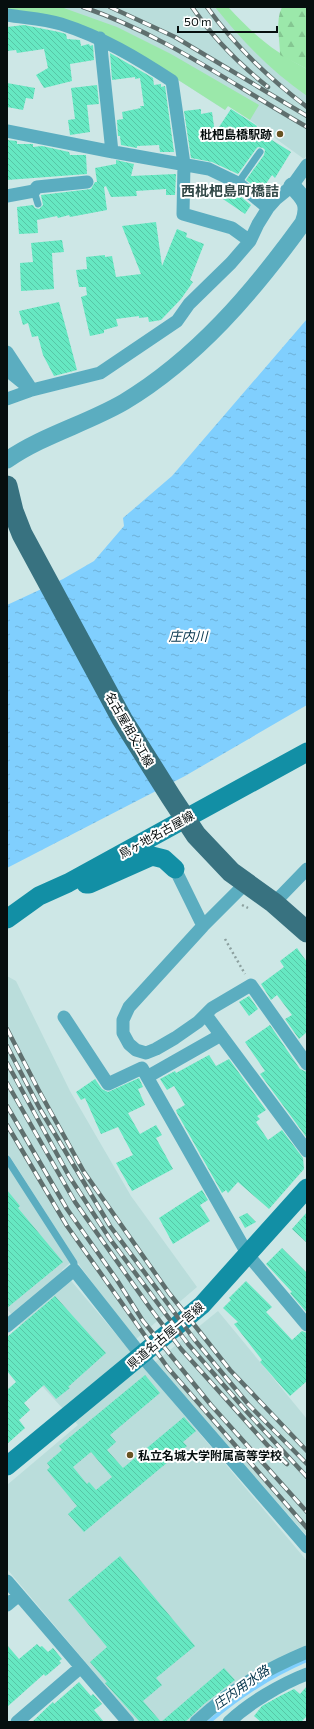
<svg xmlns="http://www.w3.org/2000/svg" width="314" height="1729" viewBox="0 0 314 1729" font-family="Commissioner,'Noto Sans JP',sans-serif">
<defs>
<pattern id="forest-firs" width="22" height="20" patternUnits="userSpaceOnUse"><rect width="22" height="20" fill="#9be8aa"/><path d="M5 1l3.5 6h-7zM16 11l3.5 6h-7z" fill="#84c691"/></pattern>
<pattern id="water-ripples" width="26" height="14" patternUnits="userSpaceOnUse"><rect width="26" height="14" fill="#80cffe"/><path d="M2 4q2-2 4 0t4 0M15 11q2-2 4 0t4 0" fill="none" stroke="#6db1d8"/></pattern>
<pattern id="building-back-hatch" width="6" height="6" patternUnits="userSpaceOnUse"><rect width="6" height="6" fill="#66e8c2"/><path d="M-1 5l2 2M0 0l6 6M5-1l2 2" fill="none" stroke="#57c6a6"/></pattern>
</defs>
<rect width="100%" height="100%" fill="#cde7e6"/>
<path fill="#badddb" d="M7,7H228L250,31L280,55L307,69V155L304,159L250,120L228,106L225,110L144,58Z
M7,976L16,981L70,1091L131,1196L197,1287L135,1340L80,1266L7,1152Z
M7,1164L71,1262L62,1270L307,1561V1648L218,1698L188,1722H136L7,1569V1485L78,1425L29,1372L45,1356L7,1309Z
M218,1311L307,1419V1536L154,1363Z"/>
<path fill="#9be8aa" d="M7,7H61L117,27L171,54L259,105L250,120L228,106L225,110L144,58L7,9Z
M215,7H228C254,35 273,51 307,69V96C271,71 242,41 215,7Z"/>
<path fill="url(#forest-firs)" d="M282,7H307V69L280,55C280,39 275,21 282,7Z"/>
<path fill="url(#water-ripples)" d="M307,319V705L185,776L7,868V605L63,579L94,561L124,526L123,518L172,476Z"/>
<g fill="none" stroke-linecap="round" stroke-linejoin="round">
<path stroke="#80cffe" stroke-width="4" d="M209,1722C239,1696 270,1676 307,1660"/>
</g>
<path fill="url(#building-back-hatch)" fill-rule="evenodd" d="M24,25L59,32L66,34L67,39L80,40L81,46L89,44L90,46L93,45L94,60L70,64L72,81L44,88L36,75L48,68L44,49L17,53L16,50L7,51V27Z
M110,53L153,78L154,85L161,84V87L165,86L174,152H160L159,145L137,146V148L121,145L120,136H118L117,120L123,119L122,112L141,108L140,106H144L140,78L135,79V77L112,80Z
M7,83L35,88L33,99L26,98L23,110L7,107Z
M97,85L99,104L87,105L90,132L70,135L68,120L75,119L71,88Z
M201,109V114L212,112L215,133L231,109L257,126L256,128L267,137L291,152L275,178L272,175L261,191L246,180L264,155L265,150L263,148L258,147L256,149L238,174L212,162L191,158L184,111Z
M7,140L17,141V144H33V147L42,146L69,152L70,155H86L87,174L7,180Z
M116,160L134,164L131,176L176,174L175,195H166V189L136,191L137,196L111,197L106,186L104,187L107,210L70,217L69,215L58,218L57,216L37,220L38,233L19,234L17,207L33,205L35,208L39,209L43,205L41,195L91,189L95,182H97L95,168L116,164Z
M230,188L251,205L245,214L223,199Z
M156,222L162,266L177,229L187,233L186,237L204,244L190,280L193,282L181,299L161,320L149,322L148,317L139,318V316L116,319L118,326L104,330V333L90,336L81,297L87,295L86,287H79L76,270L87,269L86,257L105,255V257L112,256L116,277L141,274L122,226Z
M62,240L64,252L52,253L54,289L21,291L20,263L33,262L31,243Z
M59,302L77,370L54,376L43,355L38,336L32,337L28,323L23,325L19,311Z
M297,948L307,962V1032L299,1039L285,1019L292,1015L277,995L271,1000L261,984L284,967L280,961Z
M249,996L258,1009L249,1016L239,1002Z
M270,1025L300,1069L307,1072V1138L260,1074L265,1071L245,1042Z
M209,1055L216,1066L229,1059L266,1110L257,1116L260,1119L256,1122L268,1140L282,1130L303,1158L304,1169L269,1209L238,1182L228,1193L226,1190L222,1193L177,1113L176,1110L185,1105L174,1086L167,1090L160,1079L175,1071L176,1073Z
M139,1078L143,1087L138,1089L145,1105L128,1113L140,1134L156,1125L162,1135L156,1138L173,1169L132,1191L116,1163L133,1155L118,1127L101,1134L85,1098L81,1100L76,1092L95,1079L102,1089L108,1092Z
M7,1190L20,1206L18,1208L63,1262L7,1308Z
M202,1190L208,1200L200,1205L210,1221L173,1244L159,1218Z
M307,1212V1243L292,1229Z
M247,1213L256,1222L245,1228L239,1217Z
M282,1248L307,1273V1313L290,1293L292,1292L266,1264Z
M246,1281L272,1307L266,1312L292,1340L302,1331L307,1333V1381L290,1396L260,1362L262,1360L234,1324L238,1322L223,1308L231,1300L229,1298Z
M55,1296L106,1353L68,1387L70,1388L56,1399L44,1385L24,1403L30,1410L19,1420L25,1428L7,1444V1390L16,1382L7,1371V1337Z
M145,1375L160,1393L110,1435L116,1442L107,1450L123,1468L184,1417L196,1431L183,1442L187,1446L84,1532L68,1514L77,1506L47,1470L50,1467L47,1463L62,1450L59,1446ZM91,1452L112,1477L96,1490L89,1482L87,1484L73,1467Z
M120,1556L195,1646L156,1678L162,1685L143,1701L161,1722L224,1668L235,1680L204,1704L185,1722H140L105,1683L107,1682L90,1662L107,1647L68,1600Z
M37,1644L40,1647L42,1646L48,1652L53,1648L62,1659L59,1661L61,1663L47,1675L45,1676L44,1674L7,1707V1645L19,1659Z
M79,1682L91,1696L93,1694L102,1704L94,1710L104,1722H32L53,1702L54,1704Z
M307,1686V1716L301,1722H261L254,1716L262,1706L280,1696L294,1689L300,1694Z"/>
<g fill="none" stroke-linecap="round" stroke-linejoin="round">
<path stroke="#8ca09f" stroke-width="2.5" stroke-dasharray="2 3" stroke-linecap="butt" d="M242,905L248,908
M225,939L245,974"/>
<path stroke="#5badc0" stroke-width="7" d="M238,183L260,152
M34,191L38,204
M7,1159L74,1263V1270"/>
<path stroke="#5badc0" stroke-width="13" d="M7,15C25,18 44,19 61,24C102,37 137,58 172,81L184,164L183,214L232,228L250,241
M100,38L112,152
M7,131L108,151L209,169L238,183L268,208
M7,196L34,191L37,187L87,182
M7,352L32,390
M7,370L23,383
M7,399L32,390L100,373L177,321L189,304L231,263L250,241L258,224L268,208L276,199L292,186L307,165
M175,869L203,926
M245,884L203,926L129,1007L123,1020V1033L129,1044L136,1050L146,1053L156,1049L175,1038L198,1022L212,1008L251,985L307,1064
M274,903L307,869
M206,1015L307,1151
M64,1017L108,1084L142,1068L248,1255L307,1325
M147,1077L221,1035
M7,1326L74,1270L141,1355L307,1547
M7,1581L128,1722
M7,1605L19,1595
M17,1722L81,1667
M196,1722C232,1689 262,1671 307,1652
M229,1722C249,1703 281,1684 307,1674"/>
<path stroke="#5badc0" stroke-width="17" d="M7,460C43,435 86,424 124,402C197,358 253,292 303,223C310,205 305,199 292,186"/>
<path stroke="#128fa5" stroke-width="19" d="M86,884H89L152,856L164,859L175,869
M7,919L39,896L68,883L307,752
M7,1466L202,1305L307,1188"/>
<path stroke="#387280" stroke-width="21" d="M7,486L13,511L22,534L122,719L171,797L196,835L231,872L274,903L307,932"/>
<g stroke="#5f6f6e" stroke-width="4.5">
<path id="rail" d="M83,7C165,35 233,85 307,127
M110,7L175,37L307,116
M192,7C213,38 239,64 268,87
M207,7C234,45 270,79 307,107
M7,1029L38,1089L84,1172L169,1293L230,1370L307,1451
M7,1046L40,1109L110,1226L194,1339L248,1404L307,1464
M7,1063L69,1176L110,1239L188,1344L247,1412L307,1477
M7,1083L75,1202L150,1308L181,1349L269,1447L287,1464
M7,1106L67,1209L117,1280L143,1321L211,1405L307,1512
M7,1125L67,1226L168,1368L307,1528"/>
</g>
<use href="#rail" stroke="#fff" stroke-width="3" stroke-dasharray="9" stroke-linecap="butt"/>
</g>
<g fill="#685322" stroke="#fff" stroke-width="1.5">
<circle cx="280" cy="134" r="4"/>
<circle cx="130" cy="1455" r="4"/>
</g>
<g text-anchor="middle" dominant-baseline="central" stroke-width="4" stroke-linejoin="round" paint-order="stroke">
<g font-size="12" font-weight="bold" fill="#060e0e" stroke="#fff" text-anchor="end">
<text x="272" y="134">枇杷島橋駅跡</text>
<text x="138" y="1455" text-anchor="start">私立名城大学附属高等学校</text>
</g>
<g font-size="12" fill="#060e0e" stroke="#fff">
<text transform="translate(130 729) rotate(60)">名古屋祖父江線</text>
<text transform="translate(156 834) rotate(-29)">鳥ヶ地名古屋線</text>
<text transform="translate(165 1335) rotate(-40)">県道名古屋一宮線</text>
</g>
<g font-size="13" font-style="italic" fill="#03334a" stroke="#fff">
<text x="188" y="636">庄内川</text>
<text transform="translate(241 1687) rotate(-35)">庄内用水路</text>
</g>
<g font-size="14" font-weight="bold" fill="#304645" stroke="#fff">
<text x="230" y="190">西枇杷島町橋詰</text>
</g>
</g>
<rect width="314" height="1729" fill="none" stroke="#060e0e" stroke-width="16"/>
<path d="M178 26v6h99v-6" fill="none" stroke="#060e0e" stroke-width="2"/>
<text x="184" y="26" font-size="12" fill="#060e0e" stroke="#ffffff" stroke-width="3" paint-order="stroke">50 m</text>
</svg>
